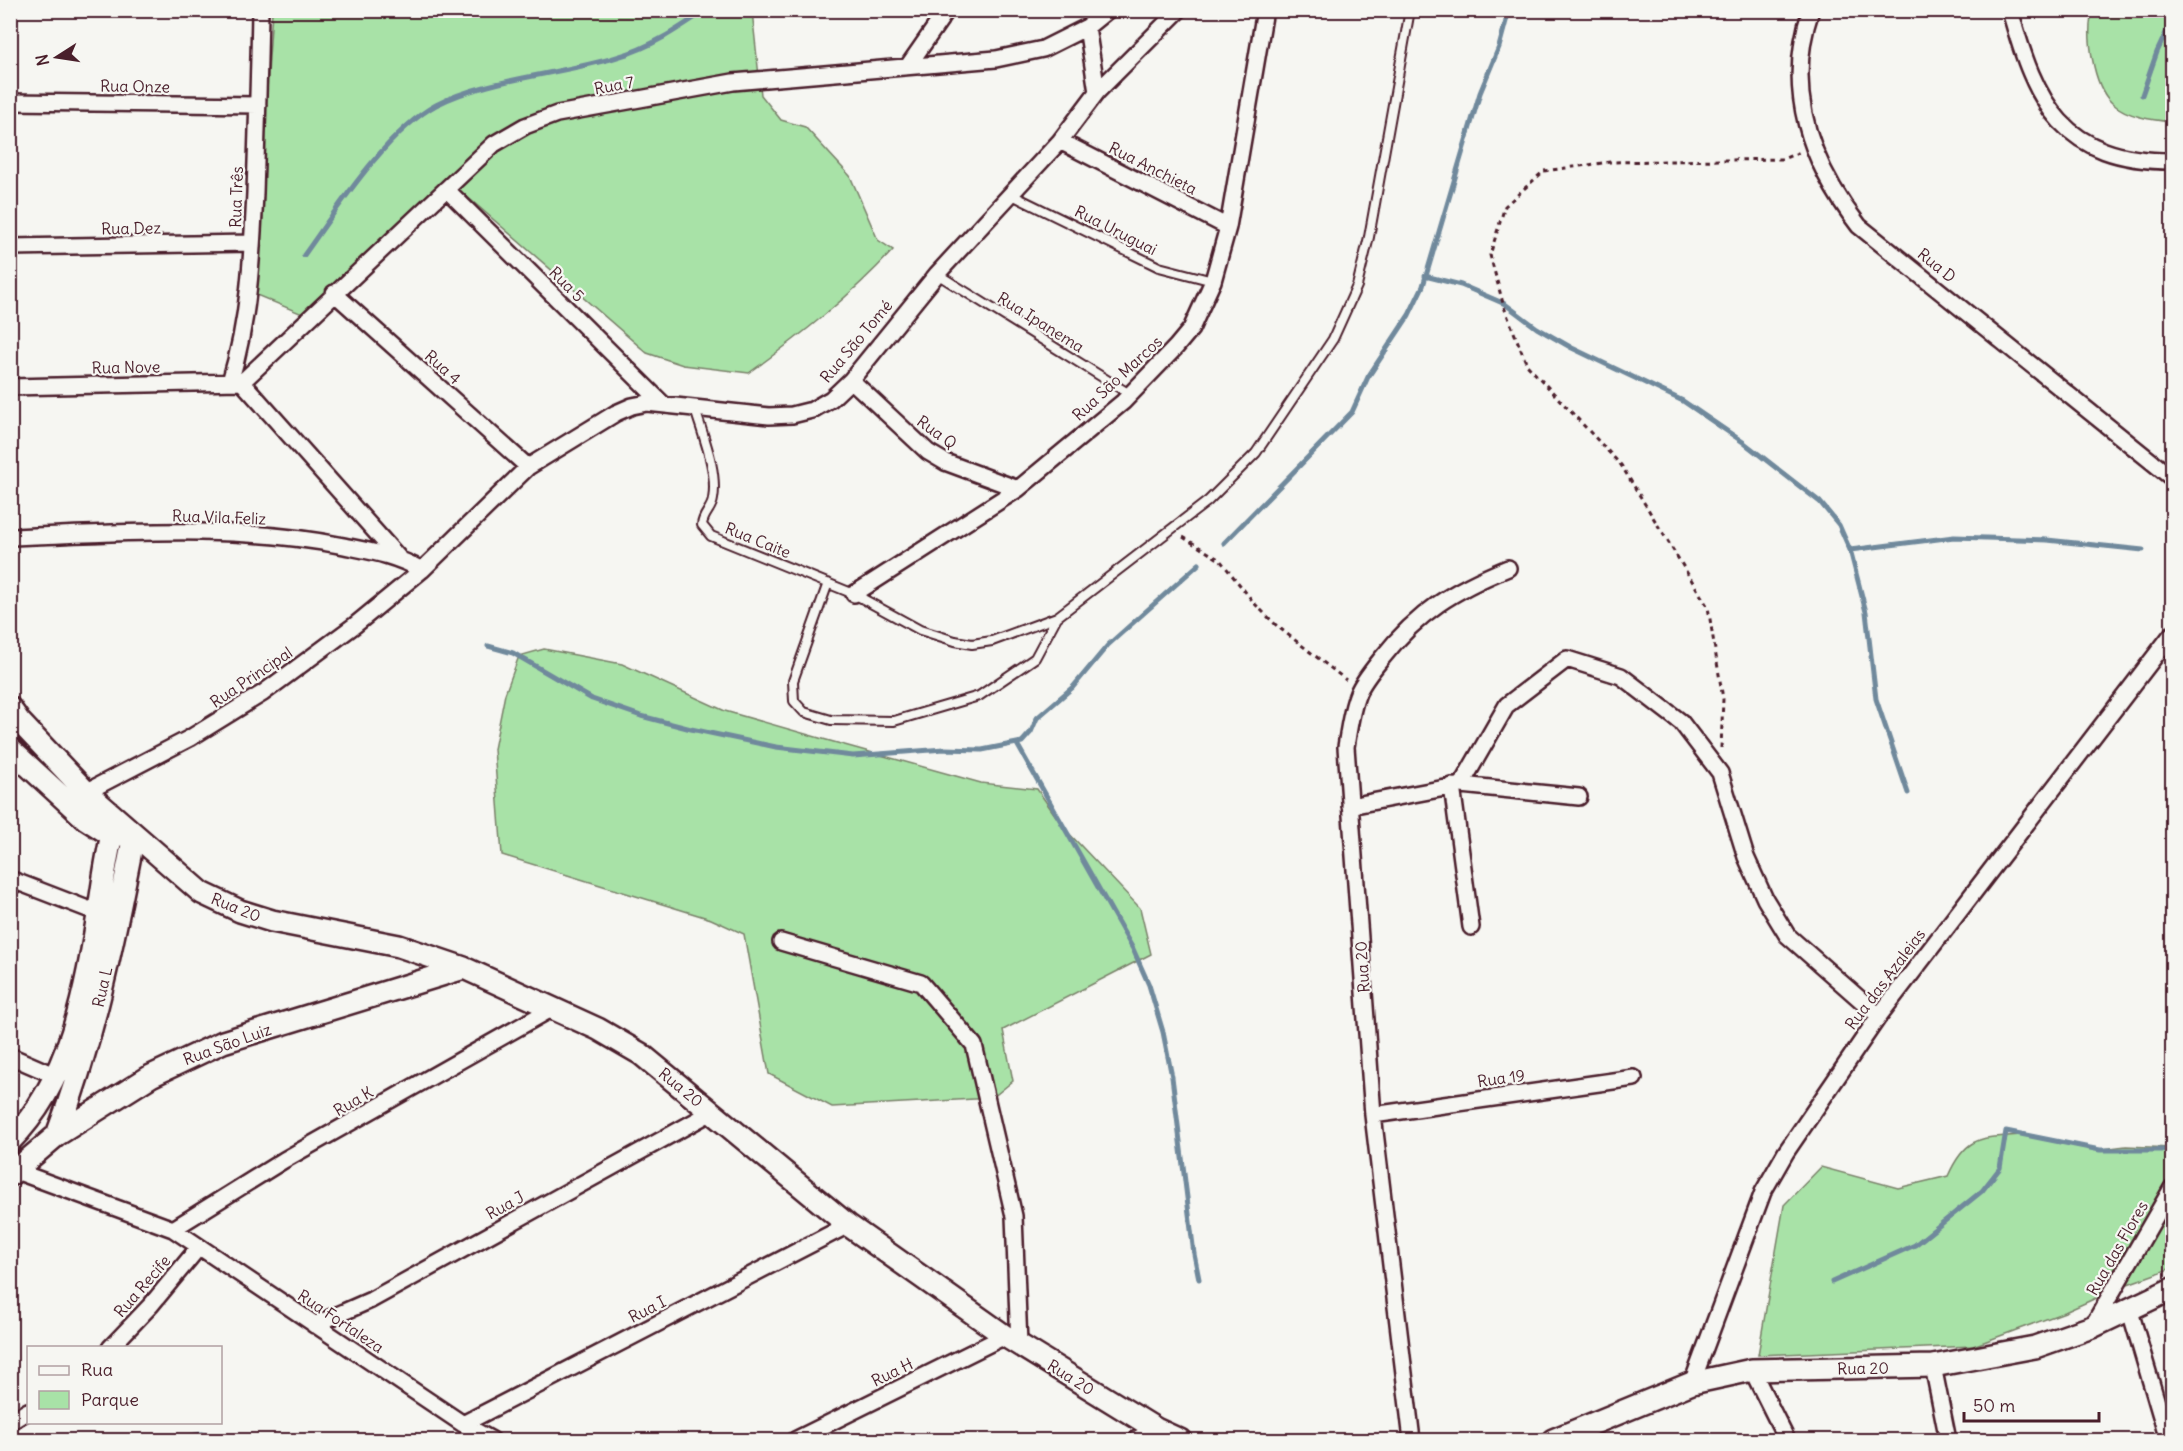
<svg xmlns="http://www.w3.org/2000/svg" width="2183" height="1451" viewBox="0 0 2183 1451" font-family="Delius,sans-serif">
<rect width="100%" height="100%" fill="#f6f6f2"/>
<filter id="ink" filterUnits="userSpaceOnUse"><feTurbulence type="fractalNoise" baseFrequency=".0167" numOctaves="2"/><feDisplacementMap in="SourceGraphic" scale="12" xChannelSelector="R" yChannelSelector="G"/><feConvolveMatrix kernelMatrix="1 2 1 2 8 2 1 2 1" color-interpolation-filters="sRGB"/></filter>
<g filter="url(#ink)">
<path fill="#a8e2a7" stroke="#798069" stroke-width="1.5" d="M2093,10L2172,11V122C2153,120 2127,117 2112,103C2093,86 2085,33 2093,10Z
M272,11H752L761,95L781,120L805,127L850,176L878,240L893,250C850,297 800,336 749,373L683,365L647,353L457,188L307,316L254,294Z
M544,649L622,664L725,711L823,739L981,783L1037,789L1064,828L1140,908L1151,954L1003,1030L1013,1081L992,1098L832,1107L769,1074L744,934L711,919L502,855L494,749L505,694L519,656Z
M2023,1135L2094,1150L2126,1146L2172,1148V1268L2125,1285L2065,1312L1973,1346L1758,1355L1784,1205L1821,1167L1898,1188L1948,1176C1967,1134 1982,1138 2023,1135Z"/>
<g fill="none" stroke-linecap="round" stroke-linejoin="round">
<path stroke="#6f899c" stroke-width="5" d="M2142,95L2157,52L2172,20
M304,255C337,209 386,132 436,105C485,79 563,74 617,57C650,48 678,29 706,10
M1425,276L1461,285L1505,304L1537,328L1572,348L1683,401L1743,442L1820,502L1839,525L1850,550L1866,612L1876,699L1908,793
M1224,543L1352,412L1368,377L1409,315L1423,286L1480,93L1499,47L1509,10
M1850,550L1954,537L2047,540L2143,550
M488,646L513,653L592,699L641,716L691,729L776,747L853,756L944,749L982,750L1022,742L1031,732L1037,718L1073,687L1108,645L1199,564
M1017,744L1133,949L1149,985L1163,1032L1172,1077L1194,1254L1199,1279
M1832,1282L1915,1245L1982,1191L2000,1168L2006,1131L2100,1150H2172
M167,1440L202,1434L224,1440"/>
<g stroke="#4a1f2b" stroke-width="12">
<path id="lane" d="M1010,194L1159,267L1213,281
M937,274L1131,395
M695,409C703,436 718,471 713,499C712,509 703,514 702,525L711,536L854,594L920,630L955,641L972,644L992,641L1057,617L1208,501L1256,453L1333,339L1357,286L1369,237L1410,10
M828,583L793,681L794,701L804,712L831,720L894,721L979,696L1035,658L1057,617"/>
</g>
<g stroke="#4a1f2b" stroke-width="20">
<path id="street" d="M1811,10C1784,89 1810,163 1859,226L2172,478
M2010,10C2036,105 2063,161 2172,161
M1087,27L1097,92
M908,66L947,10
M10,102L258,105
M1060,141L1228,227
M446,189L663,404
M10,247L252,243
M334,293L528,467
M851,380L928,452L945,462L1018,489
M230,382C249,320 252,258 255,193C257,132 259,71 260,10
M242,382L494,144L525,126L557,114L733,82L996,59L1043,49L1087,27L1108,10
M242,382L398,557
M10,387L239,382
M10,537C121,533 234,524 344,546C374,552 394,555 422,570
M854,594L1018,489L1123,402L1176,347L1191,329L1213,281L1228,227L1265,10
M1461,785L1507,705L1567,659L1621,676L1681,722L1720,773L1746,857L1765,899L1787,935L1879,1016
M1452,786L1471,927
M86,792L190,738L263,693L355,625L422,570L528,467L616,413L632,406L647,403L769,416L792,415L812,410L831,399L851,380L937,274L1060,141L1097,92L1179,10
M1350,806L1461,785L1579,797
M10,879L98,913
M781,942L921,983L974,1045L1014,1216L1019,1344
M10,1056L56,1076
M1373,1115L1634,1078
M16,1171L173,1229L463,1424L492,1440
M173,1229L284,1160L553,1008
M2130,1311L2168,1440
M314,1325L371,1300L712,1112
M2092,1327L2172,1188
M110,1348L151,1305L199,1247
M1933,1366L1948,1440
M1752,1370L1787,1440
M1692,1383L1763,1192L1786,1152L1879,1016L2172,634
M10,1422L28,1411
M463,1424L848,1225
M795,1440L1005,1336
M1135,1440L1156,1429
M1412,1440L1373,1115L1346,747C1349,728 1351,710 1358,693C1363,681 1374,668 1382,658C1418,612 1454,590 1508,568"/>
</g>
<g stroke="#4a1f2b" stroke-width="26">
<path id="secondary" d="M10,708L19,721L86,792L202,893L240,911L272,921L399,946L464,968L598,1029L641,1054L848,1225L1005,1336L1156,1429L1180,1440
M10,749L86,819L111,835H124
M57,1135C94,1038 114,938 134,835
M10,1141C70,1082 86,990 99,909C104,879 107,848 116,820
M10,1175L57,1135L151,1076L223,1042L464,968
M1553,1440L1692,1383L1752,1370L1933,1366L2035,1347L2092,1327L2172,1289"/>
</g>
<path stroke="#4a1f2b" stroke-width="3" stroke-dasharray="4.5 4.5" stroke-linecap="butt" d="M1183,537L1220,560L1255,604L1277,626L1346,680
M1721,748L1723,699L1708,607L1621,465L1527,365L1504,307L1490,255L1505,206L1544,171L1610,162L1783,159L1800,152"/>
<use href="#lane" stroke="#f6f6f2" stroke-width="8"/>
<use href="#street" stroke="#f6f6f2" stroke-width="15"/>
<use href="#secondary" stroke="#f6f6f2" stroke-width="21"/>
</g>
</g>
<g text-anchor="middle" dominant-baseline="central" stroke-width="4.5" stroke-linejoin="round" paint-order="stroke">
<g font-size="16" fill="#4a1f2b" stroke="#f6f6f2">
<text transform="translate(614 85) rotate(-10)">Rua 7</text>
<text transform="translate(135 86) rotate(1)">Rua Onze</text>
<text transform="translate(1153 168) rotate(27)">Rua Anchieta</text>
<text transform="translate(236 197) rotate(-88)">Rua Três</text>
<text transform="translate(131 228) rotate(-1)">Rua Dez</text>
<text transform="translate(1116 230) rotate(27)">Rua Uruguai</text>
<text transform="translate(1937 265) rotate(39)">Rua D</text>
<text transform="translate(567 284) rotate(45)">Rua 5</text>
<text transform="translate(1041 322) rotate(32)">Rua Ipanema</text>
<text transform="translate(856 341) rotate(-50)">Rua São Tomé</text>
<text transform="translate(126 367) rotate(-1)">Rua Nove</text>
<text transform="translate(443 367) rotate(42)">Rua 4</text>
<text transform="translate(1117 378) rotate(-43)">Rua São Marcos</text>
<text transform="translate(937 432) rotate(36)">Rua Q</text>
<text transform="translate(219 517) rotate(2)">Rua Vila Feliz</text>
<text transform="translate(758 540) rotate(22)">Rua Caite</text>
<text transform="translate(251 677) rotate(-34)">Rua Principal</text>
<text transform="translate(236 907) rotate(22)">Rua 20</text>
<text transform="translate(1362 967) rotate(-94)">Rua 20</text>
<text transform="translate(1885 979) rotate(-53)">Rua das Azaleias</text>
<text transform="translate(102 987) rotate(-77)">Rua L</text>
<text transform="translate(227 1044) rotate(-20)">Rua São Luiz</text>
<text transform="translate(1501 1078) rotate(-8)">Rua 19</text>
<text transform="translate(681 1087) rotate(39)">Rua 20</text>
<text transform="translate(353 1101) rotate(-30)">Rua K</text>
<text transform="translate(505 1205) rotate(-29)">Rua J</text>
<text transform="translate(2117 1248) rotate(-60)">Rua das Flores</text>
<text transform="translate(142 1286) rotate(-49)">Rua Recife</text>
<text transform="translate(647 1309) rotate(-27)">Rua I</text>
<text transform="translate(341 1321) rotate(34)">Rua Fortaleza</text>
<text transform="translate(1863 1368) rotate(-1)">Rua 20</text>
<text transform="translate(892 1372) rotate(-26)">Rua H</text>
<text transform="translate(1071 1377) rotate(32)">Rua 20</text>
</g>
</g>
<rect width="2183" height="1451" fill="none" stroke="#f6f6f2" stroke-width="36"/>
<rect x="18" y="18" width="2147" height="1415" fill="none" stroke="#4a1f2b" stroke-width="2" filter="url(#ink)"/>
<rect x="27" y="1346" width="195" height="78" fill="#f6f6f2" stroke="#b1a0a2" stroke-width="1.5"/>
<rect x="39" y="1366" width="30" height="9" fill="#f6f6f2" stroke="#b1a0a2" stroke-width="1.5"/>
<text x="81" y="1376" font-size="18" fill="#4a1f2b">Rua</text>
<rect x="39" y="1391" width="30" height="18" fill="#a8e2a7" stroke="#b1a0a2" stroke-width="1.5"/>
<text x="81" y="1406" font-size="18" fill="#4a1f2b">Parque</text>
<g transform="translate(57 57) rotate(258)" stroke="#f6f6f2" stroke-width="4.5" paint-order="stroke">
<path d="M0-4.5L10 22L0 15L-10 22Z" fill="#4a1f2b"/>
<text y="-9" font-size="16" font-weight="bold" text-anchor="middle" fill="#4a1f2b">N</text>
</g>
<path d="M1964 1412v9h135v-9" fill="none" stroke="#4a1f2b" stroke-width="3"/>
<text x="1973" y="1412" font-size="18" fill="#4a1f2b" stroke="#f6f6f2" stroke-width="4.5" paint-order="stroke">50 m</text>
</svg>
